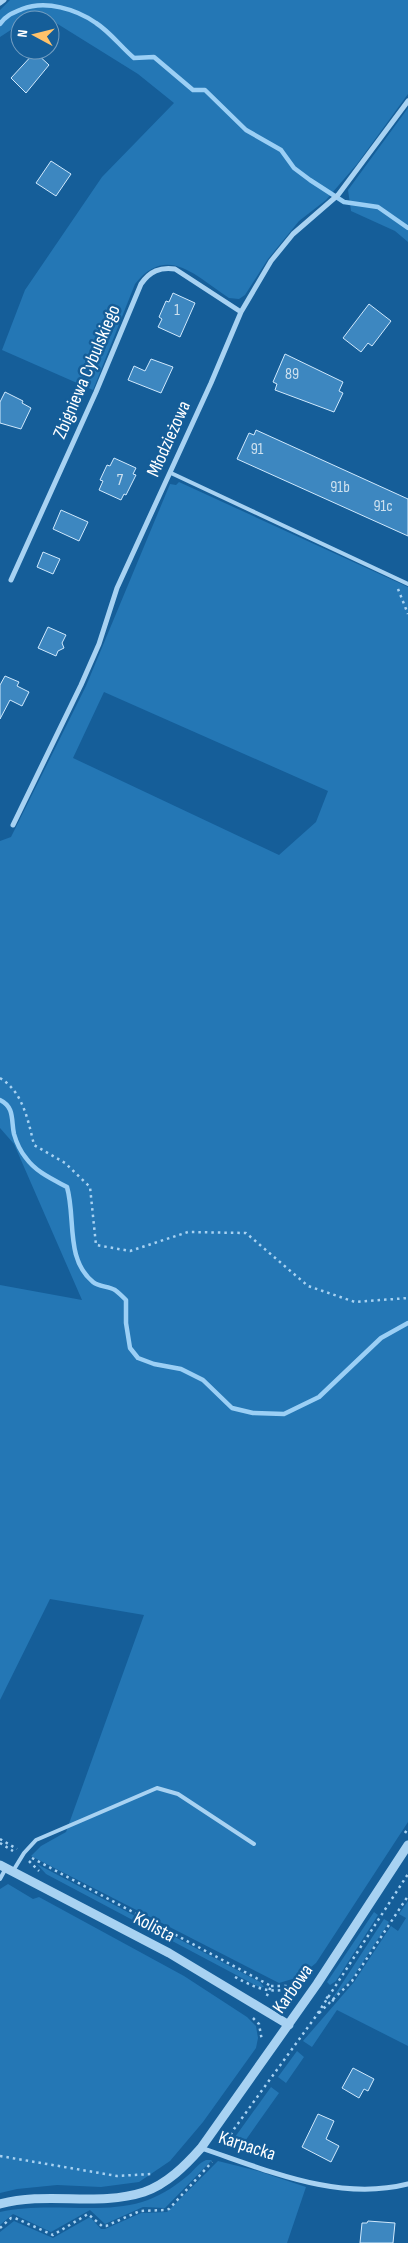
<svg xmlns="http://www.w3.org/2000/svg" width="408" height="2243" viewBox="0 0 408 2243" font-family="'Sofia Sans Condensed',sans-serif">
<rect width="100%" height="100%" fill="#155e99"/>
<path fill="#2477b5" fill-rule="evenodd" d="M10,0H408V94L357,164L326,200L299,221L268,259L245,295L239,299L229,298C197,277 167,243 135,284L93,390L2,350L25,290L102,177L174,103L138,74L40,13L27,20H20V24L0,37V10Z
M408,108V242L395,231L351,211L348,190Z
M179,482L408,587V1822L316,1963L299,1977L279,1983L31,1856L41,1846L66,1832L144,1615L50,1599L0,1700V1285L82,1300L14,1144L0,1128V841L11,837L86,686L170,484L176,485ZM104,692L328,791L316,822L279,855L73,758Z
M37,1864L260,1982L264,1987H259L46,1874Z
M8,1884L33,1899L39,1897L184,1976L247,2017L256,2026L258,2038L256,2048L203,2122L170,2161L139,2182L101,2187L57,2185L17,2189L0,2193V1889Z
M408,1901V2046L337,2010L312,2047L303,2041L354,1982L391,1926L398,1931L406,1918L399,1914Z
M374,1912L378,1915L336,1981L330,1985L327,1982Z
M384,1919L389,1922L353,1977L332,1999Z
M297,2051L304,2057L286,2083L278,2077Z
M271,2087L279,2093L238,2151L231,2147L230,2144Z
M206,2160H212L165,2208L143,2207L105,2224L90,2210L51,2232L13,2214L0,2225V2212C47,2201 99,2215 142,2202C158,2197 173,2188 186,2177C193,2172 198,2163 206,2160Z
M218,2161L258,2171L306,2187L287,2243H0V2232L14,2221L53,2238L90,2217L101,2229H105L141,2213L167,2212Z"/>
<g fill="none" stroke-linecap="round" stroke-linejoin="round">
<path stroke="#9bcff5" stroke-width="4.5" d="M0,24C6,15 13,13 22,9C46,0 76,9 96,23C110,32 121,47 134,58L154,57L193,90H205L246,130L281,150L294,168L310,180L344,202L378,207L408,228
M0,1100C15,1107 11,1121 14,1134C16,1141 21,1152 26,1158C36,1172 52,1179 67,1187C76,1218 65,1259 93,1282C99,1287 108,1286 115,1290C119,1293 123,1297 126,1300V1323L130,1348L138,1358L154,1364L181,1369L203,1380L232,1408L253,1413L284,1414L319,1397L381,1338L408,1323"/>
</g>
<path fill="#3d87c0" stroke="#d0e9fd" d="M35,52L49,65L26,93L11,78Z
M51,161L71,174L56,196L36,183Z
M173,293L195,303L180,337L158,327L162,319L159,317L166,301L169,302Z
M369,304L391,321L372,346L368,343L361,352L343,338Z
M285,354L343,382L339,391L343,393L334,412L275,390L277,384L273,382Z
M151,359L173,367L161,393L128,380L134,366L145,371Z
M5,392L23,401L22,403L31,408L21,429L0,423V402Z
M256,430L408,499V536L237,459L249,433L254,435Z
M114,458L136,468L133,474L136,475L126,495L124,494L121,500L99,490L103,481L100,480L107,465L110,466Z
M61,510L88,522L79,541L53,529Z
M43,552L60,559L53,574L37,567Z
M48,627L66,635L62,643L64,648L58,651L56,656L38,648Z
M5,676L19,682L17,686L29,692L22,706L10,700L0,719V685Z
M353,2068L374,2079L368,2091L364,2089L359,2098L342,2088Z
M318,2114L334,2121L326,2139L339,2146L331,2162L302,2147Z
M368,2221L395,2223L393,2243H360L362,2223H367Z"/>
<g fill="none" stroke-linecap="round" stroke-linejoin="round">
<path stroke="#a8d2f2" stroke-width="2.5" stroke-dasharray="2.5 4" stroke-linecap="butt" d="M398,589L408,614
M0,1078C23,1092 28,1120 34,1145L65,1163L90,1187L96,1245L130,1251L188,1232L246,1233L308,1286L355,1302L408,1298
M405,1833L408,1828
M0,1839L17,1849
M0,1843L13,1851
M32,1858L271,1986L266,1998
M29,1861L39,1871
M235,1977C259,1990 275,1996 302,1984
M271,1986H290L306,1978
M326,1997L334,2001
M319,2013L352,1981L408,1896
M253,2018L259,2024L262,2041
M224,2146L234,2129L316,2016L408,1874
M0,2156L117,2176L152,2174
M0,2228L11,2218H15L53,2235L88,2214L102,2226H106L140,2211L165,2210L169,2209L212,2162"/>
<path stroke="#a8d2f2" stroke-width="4" d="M171,473L408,584
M13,1871L24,1853L36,1840L157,1788L178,1794L254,1844
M0,1879L6,1868"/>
<path stroke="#a8d2f2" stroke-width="5" d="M0,3L4,0
M11,580L96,392L141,284C150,271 160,267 175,269L241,312
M13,825L81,685L99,644L117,588L211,383L241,312L271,261L293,234L338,195L408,101
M201,2148C267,2170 338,2202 408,2184"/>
<path stroke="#a8d2f2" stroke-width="9" d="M0,1865L169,1953L289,2025
M0,2204C47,2191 98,2207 144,2192C167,2184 185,2166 201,2148L317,1984L408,1845"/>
</g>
<g text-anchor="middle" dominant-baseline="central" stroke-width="5" stroke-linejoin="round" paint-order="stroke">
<g font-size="16" fill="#cee1ef">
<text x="177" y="310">1</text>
<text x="292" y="374">89</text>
<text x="257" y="449">91</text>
<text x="120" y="480">7</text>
<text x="340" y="487">91b</text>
<text x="383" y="506">91c</text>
</g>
<g font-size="19" fill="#fff" stroke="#155e99">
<text transform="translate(87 372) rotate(-67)">Zbigniewa Cybulskiego</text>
<text transform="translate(169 439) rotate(-66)">Młodzieżowa</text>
<text transform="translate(154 1927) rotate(28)">Kolista</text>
<text transform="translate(293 1989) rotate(-55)">Karbowa</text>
<text transform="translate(247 2146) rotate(18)">Karpacka</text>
</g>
</g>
<g transform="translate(35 35) rotate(277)"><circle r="24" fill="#155e99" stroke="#739ec2"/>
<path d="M0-4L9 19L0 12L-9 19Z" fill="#ffc26a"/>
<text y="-8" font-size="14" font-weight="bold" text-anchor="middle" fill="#ffffff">N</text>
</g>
</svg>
